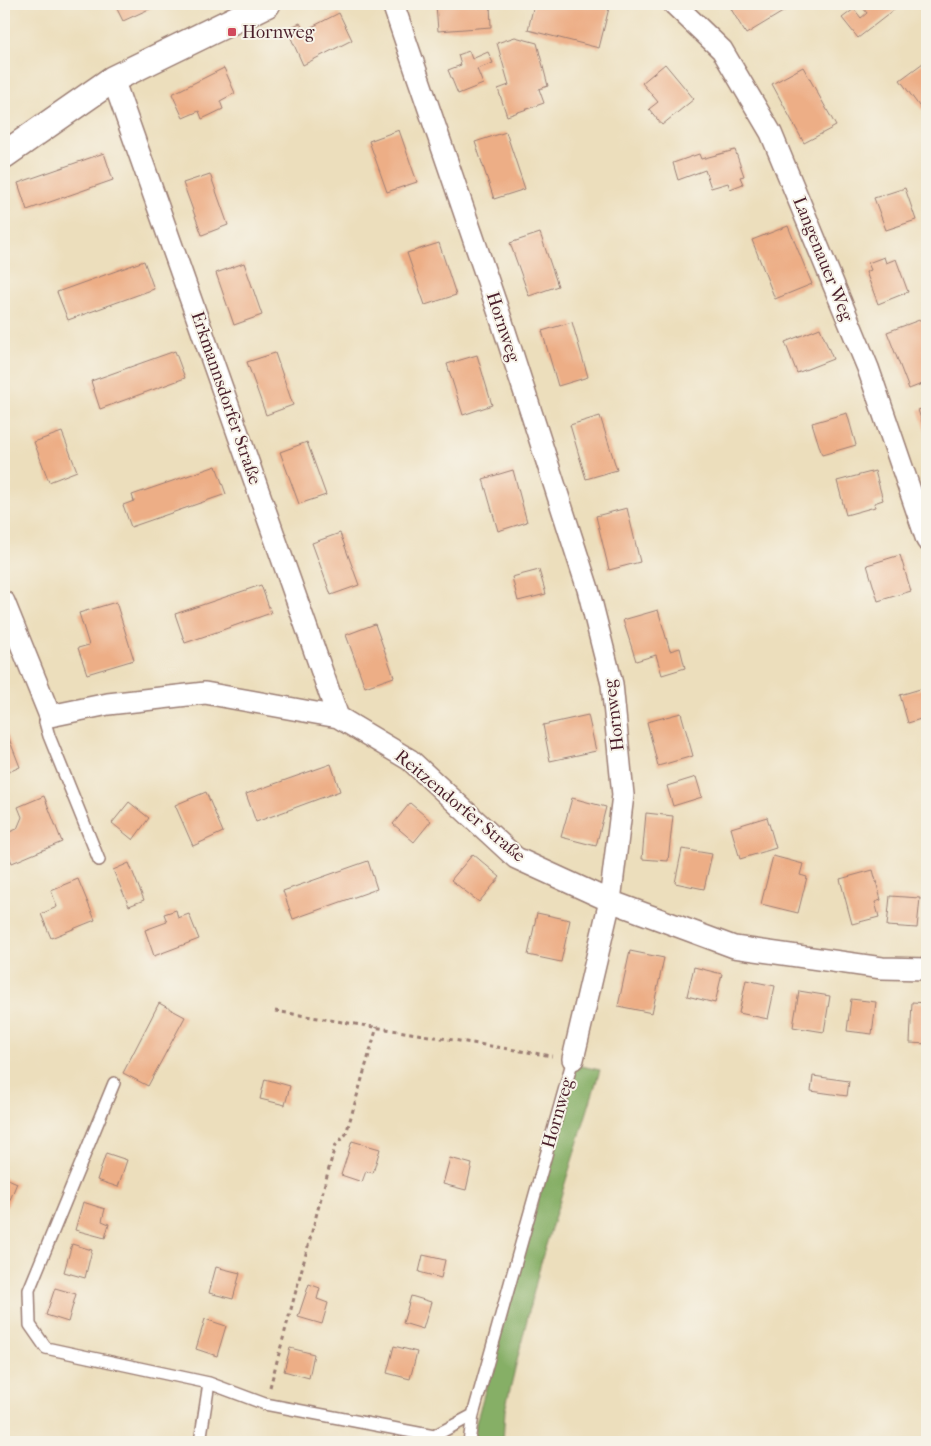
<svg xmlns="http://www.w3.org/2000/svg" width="931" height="1446" viewBox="0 0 931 1446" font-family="'IM FELL French Canon',serif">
<rect width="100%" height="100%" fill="#f7f3e8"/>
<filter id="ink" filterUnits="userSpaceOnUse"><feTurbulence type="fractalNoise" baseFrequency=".02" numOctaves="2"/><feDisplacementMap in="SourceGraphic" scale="10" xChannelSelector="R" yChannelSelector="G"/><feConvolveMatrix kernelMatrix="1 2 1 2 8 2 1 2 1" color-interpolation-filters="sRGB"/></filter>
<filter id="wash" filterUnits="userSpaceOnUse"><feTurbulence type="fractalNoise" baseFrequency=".0096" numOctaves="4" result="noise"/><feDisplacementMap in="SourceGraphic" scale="20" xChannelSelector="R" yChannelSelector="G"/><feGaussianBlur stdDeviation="1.12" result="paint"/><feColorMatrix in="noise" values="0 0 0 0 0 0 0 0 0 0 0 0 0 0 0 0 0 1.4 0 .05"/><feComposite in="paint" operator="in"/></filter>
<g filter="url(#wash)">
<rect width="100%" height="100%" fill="#ecdebc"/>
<path fill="#86af66" stroke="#686748" d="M576,1065L600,1070L542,1258L505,1410L503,1442H474L476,1423Z"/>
<g id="blocks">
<path fill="#edae86" d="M118,4H160L123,21L115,5Z
M436,4H490L491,27L438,31Z
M534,4H610L599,48L528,30Z
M732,4H783L786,10L746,34L731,9L734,7Z
M860,4H890L894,10L858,38L842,18L854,9L861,18L867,13Z
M914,4H927V16Z
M339,13L352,40L303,65L287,29L300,23L304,31Z
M515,37L537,43L548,86L539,89L544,103L507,116L498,89L509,85L497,43Z
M469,51L472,59L488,52L493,63L477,69L483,84L458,94L448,70L461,65L458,55Z
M927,60V106L922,110L900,80Z
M665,64L694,99L662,125L649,109L658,102L642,83Z
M803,67L836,126L804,143L772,84Z
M224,68L235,93L220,101L223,109L202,119L199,111L183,118L172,94Z
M399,130L417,182L387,192L369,141Z
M506,132L525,189L494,199L475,142Z
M735,150L744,176L740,177L743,184L730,189L728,183L711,188L705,170L678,180L673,163L699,154L701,159Z
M104,153L113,180L27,210L18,183Z
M210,174L228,225L202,235L183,183Z
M905,188L916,220L886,230L874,198Z
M788,226L812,284L775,299L752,240Z
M540,233L558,286L529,296L510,243Z
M439,243L456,295L425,305L407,253Z
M884,257L886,263L896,259L908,292L878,304L866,272L871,270L868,263Z
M144,261L154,289L68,320L57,292Z
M244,263L262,315L234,325L216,273Z
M922,319L927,332V382L909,389L887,332Z
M572,322L588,377L558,386L542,331Z
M820,328L833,359L797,373L785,342Z
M175,351L185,378L100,409L91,381Z
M275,353L293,405L266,415L247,362Z
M477,355L492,405L463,415L447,364Z
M927,407V436L918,410Z
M847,413L856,445L822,455L812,423Z
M600,416L617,470L586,479L570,425Z
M62,432L77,471L49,482L34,442Z
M307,442L326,495L299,504L280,452Z
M216,466L226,494L131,527L123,505L134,501L132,495Z
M513,470L527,522L498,531L483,479Z
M875,471L883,500L874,503L875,507L846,515L837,481Z
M627,508L640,562L609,570L596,516Z
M340,533L359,585L331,595L312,543Z
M900,555L911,591L878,601L867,565Z
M539,570L546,594L518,601L512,577Z
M261,585L271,613L185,643L175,614Z
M116,602L134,660L87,674L78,648L89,645L79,613Z
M658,610L670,651L680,648L685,668L662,675L656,655L636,661L623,620Z
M375,624L394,677L365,687L346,635Z
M927,687V717L908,723L900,695Z
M681,713L693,756L658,766L647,722Z
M588,715L596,751L550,761L543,725Z
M4,726L20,767L4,774Z
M331,764L340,791L256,822L246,794Z
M696,777L702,797L673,806L667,786Z
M206,792L223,832L193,846L175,805Z
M44,796L62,842L12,863L4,844V834L17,829L22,817L18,807Z
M572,798L606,807L596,846L561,837Z
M129,802L149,818L133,840L112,823Z
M410,803L431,821L414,842L393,824Z
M646,813L673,816L668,861L642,859Z
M767,817L776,848L740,859L731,828Z
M682,849L712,854L704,889L675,883Z
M473,854L500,877L479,902L451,880Z
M773,856L803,864L800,875L807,877L798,913L761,904Z
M368,861L377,889L293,919L283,891Z
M129,863L144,900L129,906L113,870Z
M873,870L881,900L875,902L879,917L852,924L840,879Z
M78,879L95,920L51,938L41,914L57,907L51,890Z
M890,896L920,898L917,928L887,926Z
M176,910L178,918L189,914L199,939L154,956L145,930L167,922L164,914Z
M537,913L570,920L561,962L528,955Z
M630,951L664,958L652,1013L618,1006Z
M694,967L722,974L715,1003L687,996Z
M746,980L775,986L768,1019L739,1013Z
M799,991L830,996L824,1032L793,1027Z
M851,999L876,1002L872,1034L847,1031Z
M912,1002L927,1003V1044L910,1043Z
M159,1003L185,1017L148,1086L123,1073Z
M813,1076L849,1081L847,1096L811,1091Z
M265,1079L290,1086L285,1105L260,1099Z
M352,1141L380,1149L373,1173L366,1171L362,1182L341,1175Z
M106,1153L127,1160L118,1187L97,1180Z
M450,1158L472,1164L466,1190L443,1184Z
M4,1177L17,1183L7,1207L4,1205Z
M83,1202L105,1209L102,1221L109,1224L105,1238L75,1230Z
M72,1244L92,1250L85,1278L64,1272Z
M423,1255L445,1260L441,1278L419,1272Z
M216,1267L240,1273L233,1299L209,1293Z
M309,1284L320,1288L317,1299L328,1303L322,1324L298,1317Z
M55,1288L76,1294L68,1322L46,1315Z
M411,1296L431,1302L423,1329L403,1323Z
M205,1319L226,1326L217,1356L196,1349Z
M394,1346L417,1352L410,1379L387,1373Z
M290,1348L314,1354L309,1378L284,1371Z"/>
</g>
</g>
<g filter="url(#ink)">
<use href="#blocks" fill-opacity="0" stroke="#9b7e74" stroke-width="1"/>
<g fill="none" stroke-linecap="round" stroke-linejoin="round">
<g stroke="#9b7e74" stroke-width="14">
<path id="service" d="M50,716L45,722L49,736L99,860
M114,1083L29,1290L30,1325L46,1348L209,1383L265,1404L434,1436L473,1415
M200,1442L209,1383
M469,1442L473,1415L573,1059"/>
</g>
<g stroke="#9b7e74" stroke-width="24">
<path id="minor" d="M393,4L501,319L588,589L612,684L623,795L610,901L573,1059
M674,4L722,50L771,133L868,368L927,540
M113,79L338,717
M4,602L50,716L108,704L205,693L338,717L410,760L516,858L610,901L734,947L882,968L927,969"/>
</g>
<g stroke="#9b7e74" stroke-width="29">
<path id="tertiary" d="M4,155L113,79L267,4"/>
</g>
<path stroke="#9b7e74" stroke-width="3" stroke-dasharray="4 4" stroke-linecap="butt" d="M275,1011L552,1056
M270,1387L335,1146L346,1134L377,1027"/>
<use href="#service" stroke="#fff" stroke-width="11"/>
<use href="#minor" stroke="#fff" stroke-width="21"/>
<use href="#tertiary" stroke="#fff" stroke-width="26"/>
</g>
</g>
<rect fill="#d1495b" stroke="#f7f3e8" stroke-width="2" x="227" y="27" width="10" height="10" rx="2.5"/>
<g text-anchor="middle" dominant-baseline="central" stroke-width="4" stroke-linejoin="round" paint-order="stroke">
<g font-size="18" fill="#4a1f2b" stroke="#f7f3e8" text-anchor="start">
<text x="242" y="32">Hornweg</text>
</g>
<g font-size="18" fill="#4a1f2b" stroke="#f7f3e8">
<text transform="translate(823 259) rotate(68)">Langenauer Weg</text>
<text transform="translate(503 327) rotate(72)">Hornweg</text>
<text transform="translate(226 398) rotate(71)">Erkmannsdorfer Straße</text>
<text transform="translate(614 715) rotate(-97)">Hornweg</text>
<text transform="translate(460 806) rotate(40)">Reitzendorfer Straße</text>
<text transform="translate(558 1113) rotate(-74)">Hornweg</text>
</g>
</g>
<rect width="931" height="1446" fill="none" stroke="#f7f3e8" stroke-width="20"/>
</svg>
